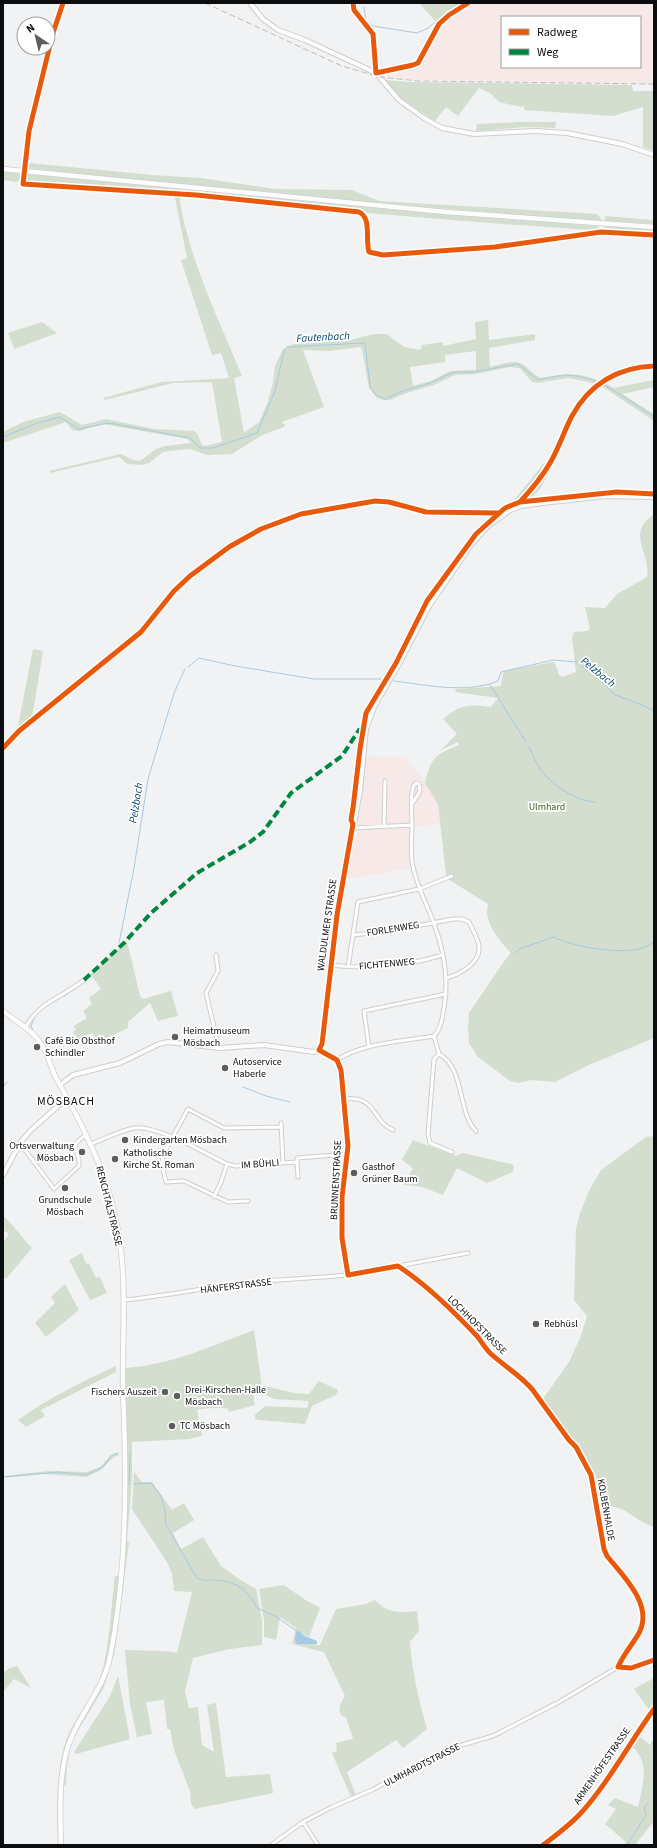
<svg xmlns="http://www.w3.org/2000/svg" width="657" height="1848" viewBox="0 0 657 1848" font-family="'Source Sans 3',sans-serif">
<rect width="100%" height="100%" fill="#f1f2f3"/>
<path fill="#f7e9e7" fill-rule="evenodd" d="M472,3H654V83L411,80L384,76L382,70L414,61L419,56L436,22ZM502,17H640V67H502Z
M370,756L406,757L432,792L438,804L441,824L412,826V868L339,880L358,791L361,758Z"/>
<path fill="#d3dece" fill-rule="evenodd" d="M419,3H464L454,8L436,22Z
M385,80L410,82L632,85L633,91H654V151L643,147V107L613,116L524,110V105L522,107L499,102L490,93L479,88L458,116L446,107L435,121L399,97Z
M518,122H556L555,128L526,127L476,131L477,124Z
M29,163L152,175L201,178L275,189L352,190L379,201L596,214L599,216L601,219L599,221C408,207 216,188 25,168Z
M3,171L22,174V179L16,182L3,180Z
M25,174L438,214L597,226L600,228L598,231L593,232L592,230L489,223L367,213L365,214C356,206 291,203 275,202C192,195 112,186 29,184L25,181Z
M174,193L179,194C181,207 183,221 187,233C200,283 223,329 242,376L234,378L244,433L259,422L267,404L273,383L275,366L283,349L294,344L346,341L374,334H387L404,347L420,350L422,345L443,342V346L476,339L475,322L488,320L489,340L535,334V340L489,348L490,367C499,365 514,359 522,364C529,368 533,375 541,378C564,374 578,372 600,381L598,384L568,378L537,383L532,382L520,368L510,367L475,374L455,375L434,385L406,393L390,400H383L377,398L369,388L362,349L360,347L330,351L303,350L324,407L282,422L285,425L284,427L262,435L232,454L207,455L190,449L169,451L163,452L149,463L141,465L128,464L119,457L50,473L49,471L121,454L133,460L140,461L156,449L165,446L191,443V442L187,439L103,424L80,431L72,430L66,422L3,443V432L23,422L60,412L82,425L106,419L154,429L193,431L197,433L202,445L205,446L222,442L212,382L173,383L105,400L103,398L162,382L229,378L221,353L212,355L181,260L187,258ZM476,351V370L450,371L431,381L413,386L410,367L445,362V355Z
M605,216L654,220V224L605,221Z
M605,226L654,229V234L607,232L604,229Z
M42,322L57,333L14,349L8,333Z
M654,380V387L622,394L654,414V421L600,385L604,382L613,388Z
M547,463L551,465L552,467L540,489L530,500L512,503L543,464Z
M654,514V1038L589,1065L555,1082L531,1080L518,1083L510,1081L478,1057L469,1043L468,1029L469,1013L505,960L511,953C499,940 483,922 488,904L451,881L446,874L438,804L425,783C431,757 435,755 459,745L458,742L441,750L457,734L443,719C461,704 469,704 491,707L498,698L455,692L456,689L501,686L503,673L506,671L552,662L555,663L559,675L563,677L576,672L572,637L574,632L588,631L590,628L585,607L605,608L617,594L647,577C651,552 625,534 654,514Z
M33,649L43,651L32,718L17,731Z
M127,941L140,996L143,999L171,991L178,1016L158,1021L150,1003L128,1022V1028L98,1042L92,1033L79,1041L73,1032L76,1030L74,1026L87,1018L83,1011L92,1004L89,998L101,989L91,975L100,965Z
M654,1136V1527L644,1523L622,1509L597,1502L593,1478L574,1448L561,1433L540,1403L569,1362L581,1336L587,1316L574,1300L576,1229L580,1213L589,1191L601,1170L646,1137Z
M413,1140L456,1156L463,1153L514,1165L513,1172L487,1183L457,1168L443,1195L422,1187L404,1185L413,1168L402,1160Z
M3,1216C14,1225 22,1238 32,1248L6,1279L3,1277V1243L9,1234L3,1230Z
M82,1253L86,1264L89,1263L96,1278L100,1277L107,1293L90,1300L69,1260Z
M65,1284L79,1310L46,1337L35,1323L55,1303L51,1297Z
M254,1330L262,1387L265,1386L294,1393L309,1394L319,1381L338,1390L336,1395L312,1406L305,1424L260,1420L255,1419V1415L265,1406L307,1408L309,1401L274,1399L264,1394L262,1387L252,1390L255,1405L229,1412L228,1409C224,1407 202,1408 197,1410L202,1436L189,1439L132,1442V1478L127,1541L129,1542L115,1650H113L126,1515L125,1368C171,1365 212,1346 254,1330Z
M116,1366V1372L41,1410L45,1416L26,1427L18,1420C48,1398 82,1382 116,1366Z
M119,1452V1455C110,1458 107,1466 99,1471C95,1473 91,1474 87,1477L43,1474L3,1478V1476L48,1471L87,1472L100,1467L110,1456Z
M134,1472L142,1482H152L172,1510L184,1503L194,1520L173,1533L181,1549L203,1537L221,1566L239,1579L256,1589L262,1620V1645L230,1649L193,1658L185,1691L189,1708L198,1707L202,1745L214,1752L207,1705L216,1703L226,1777L270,1774L273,1793L195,1809L191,1804L190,1791L174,1750L170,1729H167L164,1700L146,1702L152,1734L137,1737L130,1704L125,1650L165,1651L177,1653L192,1592L174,1591L172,1573L167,1562L132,1509Z
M115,1576H119C116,1609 114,1654 99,1684C87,1709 68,1729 63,1757C60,1773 63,1838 58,1845C56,1814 56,1758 70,1731C80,1712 94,1695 101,1675C110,1647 111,1605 115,1576Z
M284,1585L304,1599L320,1608L309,1637L299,1631L316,1645H320L336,1609L366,1604L375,1600C388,1614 399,1613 417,1611L419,1631L410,1642C412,1672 419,1700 427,1729L403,1748L396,1740L347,1772L356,1795L351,1797L332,1753L337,1751L336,1743L353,1739L346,1717L342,1716C337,1709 340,1704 345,1696L324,1652L292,1644L296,1628L280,1617L276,1640L264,1637V1620L259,1589Z
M113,1652H115L104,1687L76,1734L71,1745L67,1766L66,1784L64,1786L65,1763L69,1746L84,1716L103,1684Z
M17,1666L31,1688L14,1679L3,1692V1673L10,1668Z
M118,1676L130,1739L76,1754L74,1752L109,1698Z
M654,1678V1705L650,1711L634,1689Z
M637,1734L650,1745L654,1738V1821L635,1845H624L626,1842L605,1824L616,1809L608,1805L615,1798L638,1807C643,1784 651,1761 630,1745Z"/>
<path fill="#a6cae4" d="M299,1631L305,1636L317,1641V1644H297L295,1640L296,1632Z"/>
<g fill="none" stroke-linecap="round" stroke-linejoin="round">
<path stroke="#a6cae4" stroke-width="1" d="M364,7L366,20L373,26L417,33L428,28L459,3
M3,437L37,423L60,417L78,429L109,423L190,438L200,448H213L257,433L275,391L284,351L287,347L365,343L370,386L376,395L385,399L403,391L430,383L454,372H473L518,364L538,380C547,378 556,376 565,375C598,375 628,400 654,417
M188,667L199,658L235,666L314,679H382
M394,681C427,685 466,694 498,681L501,672L553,660L577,662L602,682L615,695L640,704L654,711
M490,685L526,742
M529,747C532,754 536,762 540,769C552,785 576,801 595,802
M119,943L134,868L148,779L174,693L185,669
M514,953L520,949L553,937C575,947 619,955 643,948C647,947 650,944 654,942
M86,980L98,967
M64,996L79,986
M50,1004L60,998
M33,1029L31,1027L34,1017
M3,1087L7,1082
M243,1087L266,1096L290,1102
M3,1477L59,1472L86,1475L103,1467L111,1456L117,1453
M129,1484L130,1454
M134,1484L151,1483L161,1496L165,1510L166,1525L197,1578C204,1581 208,1580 215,1580C236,1581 249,1590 257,1608L275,1616L297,1631
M627,1845L645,1817L646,1813L644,1808L647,1804"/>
<g stroke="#cdcecf" stroke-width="5">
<path id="minor" d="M353,3L354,10L373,34L376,73L413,65L418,63L439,24L449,15L468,3
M412,804L420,791L419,784L416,783C409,787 412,816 412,825
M384,827L385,781
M353,935L390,931L453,919H462L469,922C472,929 478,938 479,946C481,963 460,974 447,978
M216,955L218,971L206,993L219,1048
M330,965C369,970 406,966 443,955
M348,967L358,902L419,889L452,876
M25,1028C41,1000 60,999 84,980
M434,1036L439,1054C465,1068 457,1111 476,1131
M369,1047L364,1011L446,994
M319,1050L337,1060L341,1070L348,1146L342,1197V1238L348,1275
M439,1054L434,1059L428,1134L430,1143L452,1152
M337,1060C362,1043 404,1041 434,1036C441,1029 442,1019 444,1008C449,979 444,949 433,921C426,903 417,886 413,867C410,854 412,838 412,825L353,828
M343,1099C378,1095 371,1121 393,1130
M281,1123L283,1163
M20,1143L54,1189L79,1166C82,1152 65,1146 87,1135
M91,1144C104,1139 119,1131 134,1128C157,1125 205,1153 227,1164L236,1166L297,1162V1158L348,1154
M297,1162L298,1177
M214,1197L221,1182L227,1164
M248,1201L228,1202L184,1181L166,1182L162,1165L163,1155L188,1109L224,1128L281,1127
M398,1266L468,1253
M124,1300C168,1296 212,1286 256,1282C287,1279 317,1278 347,1275C362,1273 391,1262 403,1270L454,1312L478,1338L489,1352L523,1379L569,1440C598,1469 594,1511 604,1549L607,1556C623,1576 654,1605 639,1633C632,1645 623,1655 618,1667
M618,1667L631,1668L654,1660
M303,1822L318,1845
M271,1845L303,1822L332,1807L374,1789L448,1749L493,1736L559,1702L618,1667
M543,1845C556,1835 569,1826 580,1814C607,1785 630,1742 654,1709"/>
</g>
<g stroke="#cdcecf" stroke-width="6">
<path id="tertiary" d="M250,3L263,19L278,30L305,40L376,73L399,100L424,118L442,128L474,134L536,131L567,133L622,144L654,155
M60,1085L73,1075L120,1063L159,1044L168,1042L219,1048L264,1045L314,1052L319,1050L322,1044L337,915L360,791L366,729L374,707L399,664L429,606L471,545L487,527L510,510L521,506L542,503L606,496L654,497
M3,1175L20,1143L30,1131L67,1098"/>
</g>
<g stroke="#cdcecf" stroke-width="6">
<path id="secondary" d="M3,169L446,212L654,227
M3,1011C15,1021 31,1029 40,1042C48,1053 50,1066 56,1078C67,1098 78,1117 87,1137C105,1174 118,1218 122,1260C126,1304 122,1348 123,1392C127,1480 127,1570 110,1657C104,1687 84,1708 72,1736C58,1766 60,1812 61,1845"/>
</g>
<use href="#minor" stroke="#fdfdfd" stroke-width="3"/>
<use href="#tertiary" stroke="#fdfdfd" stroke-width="4"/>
<use href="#secondary" stroke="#fdfdfd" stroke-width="4.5"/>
<path stroke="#bdbdbe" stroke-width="1" stroke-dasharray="6 3" stroke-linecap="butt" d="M205,3L342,66L380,77L418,81L654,84"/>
<path stroke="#00873e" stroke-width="4" stroke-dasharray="8 4" stroke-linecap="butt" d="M84,980L124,943L151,913L197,873L250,842L263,832L291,793L342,756L359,730L362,729"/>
<g stroke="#fff" stroke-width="8">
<path id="cycleway" d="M63,3L53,33L29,131L23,184L196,195L359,212C372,218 365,240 369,252L383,255L495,247L601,232L654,235
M353,3L354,10L373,34L376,73L413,65L418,63L439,24L449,15L468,3
M654,494L617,492L520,502L505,508L476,534L427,601L396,663L366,713L360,749L353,808L351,820L353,824L337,915L322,1044L319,1050L337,1060L341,1070L348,1146L342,1197V1238L348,1275L398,1266C427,1285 453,1311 477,1336C481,1341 485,1348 490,1353C504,1366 520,1375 532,1389L569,1440L576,1447L591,1475L604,1549L607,1556C623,1576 654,1605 639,1633C632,1645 623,1655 618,1667L631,1668L654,1660
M520,502C531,490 542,477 550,463C559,448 564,431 572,416C589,384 619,367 654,366
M3,748L19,731L141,632L174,591L190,576L229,547L261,529L301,514L375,501L389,502L426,512L498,513
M543,1845C556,1835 569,1826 580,1814C607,1785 630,1742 654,1709"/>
</g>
<use href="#cycleway" stroke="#e8590c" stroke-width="5"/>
</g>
<g fill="#5c5d5e" stroke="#fff" stroke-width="1.5">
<circle cx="175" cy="1037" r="4"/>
<circle cx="37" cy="1047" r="4"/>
<circle cx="225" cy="1068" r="4"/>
<circle cx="125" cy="1140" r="4"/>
<circle cx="82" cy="1152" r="4"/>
<circle cx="115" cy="1159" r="4"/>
<circle cx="354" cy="1173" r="4"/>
<circle cx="65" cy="1188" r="4"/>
<circle cx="536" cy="1324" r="4"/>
<circle cx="165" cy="1392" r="4"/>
<circle cx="177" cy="1396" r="4"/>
<circle cx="172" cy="1426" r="4"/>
</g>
<g text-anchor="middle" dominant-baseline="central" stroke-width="3.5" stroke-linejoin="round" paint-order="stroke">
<g font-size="10" fill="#395e1b" stroke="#fff">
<text x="547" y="807">Ulmhard</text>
</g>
<g font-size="10" fill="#0c0d0e" stroke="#fff">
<text transform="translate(327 925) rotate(-82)">WALDULMER STRASSE</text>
<text transform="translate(393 929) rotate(-9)">FORLENWEG</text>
<text transform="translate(387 964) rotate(-5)">FICHTENWEG</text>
<text transform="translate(260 1164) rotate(-4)">IM BÜHLI</text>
<text transform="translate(336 1180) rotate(-87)">BRUNNENSTRASSE</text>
<text transform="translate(109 1206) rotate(76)">RENCHTALSTRASSE</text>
<text transform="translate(236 1286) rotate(-7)">HÄNFERSTRASSE</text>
<text transform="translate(477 1325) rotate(45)">LOCHHOFSTRASSE</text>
<text transform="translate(606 1510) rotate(80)">KOLBENHALDE</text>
<text transform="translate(422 1765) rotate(-27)">ULMHARDTSTRASSE</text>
<text transform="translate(602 1766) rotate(-55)">ARMENHÖFESTRASSE</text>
</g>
<g font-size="10" fill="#0c0d0e" stroke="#fff" text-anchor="start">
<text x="183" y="1031">Heimatmuseum<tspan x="183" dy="12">Mösbach</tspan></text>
<text x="45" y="1041">Café Bio Obsthof<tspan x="45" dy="12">Schindler</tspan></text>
<text x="233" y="1062">Autoservice<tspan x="233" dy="12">Haberle</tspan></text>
<text x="133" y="1140">Kindergarten Mösbach</text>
<text x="74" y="1146" text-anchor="end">Ortsverwaltung<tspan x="74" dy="12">Mösbach</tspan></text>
<text x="123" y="1153">Katholische<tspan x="123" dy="12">Kirche St. Roman</tspan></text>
<text x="362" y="1167">Gasthof<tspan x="362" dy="12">Grüner Baum</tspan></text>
<text x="65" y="1200" text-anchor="middle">Grundschule<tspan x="65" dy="12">Mösbach</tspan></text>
<text x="544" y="1324">Rebhüsl</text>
<text x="185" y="1390">Drei-Kirschen-Halle<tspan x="185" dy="12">Mösbach</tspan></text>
<text x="157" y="1392" text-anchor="end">Fischers Auszeit</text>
<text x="180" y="1426">TC Mösbach</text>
</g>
<g font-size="11" font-style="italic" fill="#054568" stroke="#fff">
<text transform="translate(323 337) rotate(-3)">Fautenbach</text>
<text transform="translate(598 672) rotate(39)">Pelzbach</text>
<text transform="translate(136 803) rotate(-81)">Pelzbach</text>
</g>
<g font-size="12" letter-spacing="1" fill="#0c0d0e" stroke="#fff">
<text x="66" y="1101">MÖSBACH</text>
</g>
</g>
<rect width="657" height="1848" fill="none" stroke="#0c0d0e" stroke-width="8"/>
<rect x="501" y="16" width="140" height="52" fill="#ffffff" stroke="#9e9e9f"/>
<rect x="509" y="29" width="20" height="6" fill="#e8590c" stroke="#9e9e9f"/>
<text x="537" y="36" font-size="12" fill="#0c0d0e">Radweg</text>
<rect x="509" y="49" width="20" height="6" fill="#00873e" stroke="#9e9e9f"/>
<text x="537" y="56" font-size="12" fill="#0c0d0e">Weg</text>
<g transform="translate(36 36) rotate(325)"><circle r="19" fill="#ffffff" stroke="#9e9e9f"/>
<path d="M0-3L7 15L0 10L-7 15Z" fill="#5c5d5e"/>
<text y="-6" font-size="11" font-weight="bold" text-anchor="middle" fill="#0c0d0e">N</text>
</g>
</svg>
